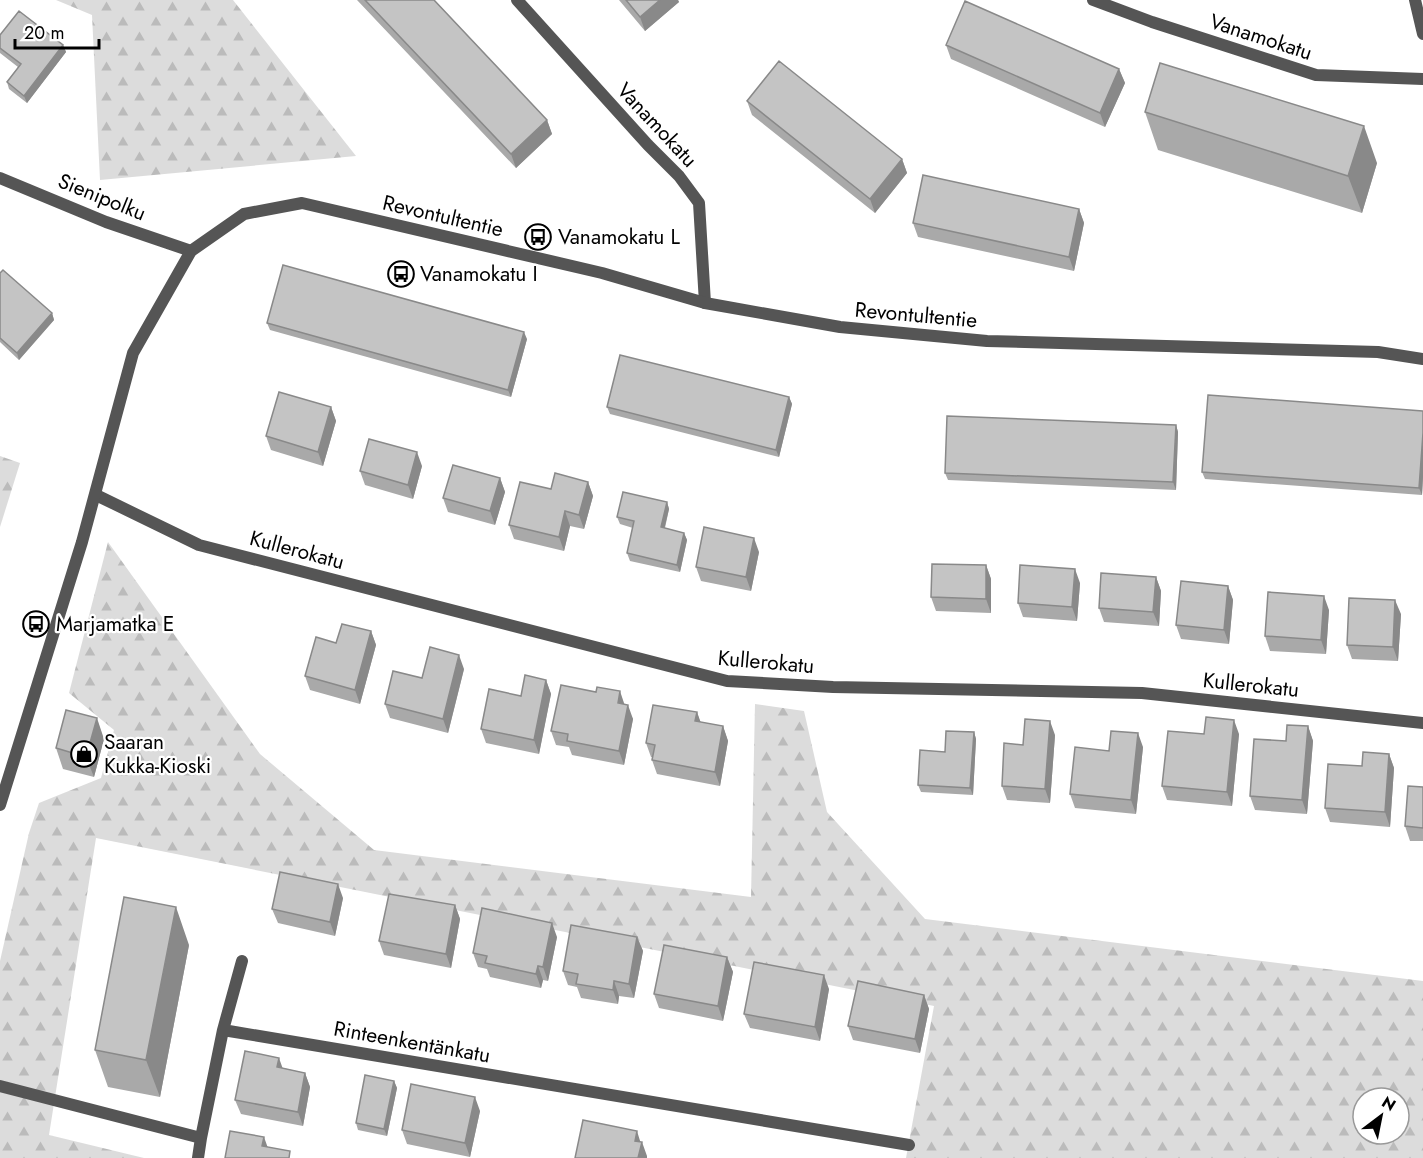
<svg xmlns="http://www.w3.org/2000/svg" width="1423" height="1158" viewBox="0 0 1423 1158" font-family="Jost,sans-serif">
<defs>
<pattern id="forest-firs" width="22" height="20" patternUnits="userSpaceOnUse" patternTransform="scale(1.5)"><rect width="22" height="20" fill="#dcdcdc"/><path d="M5 1l3.5 6h-7zM16 11l3.5 6h-7z" fill="#bbb"/></pattern>
</defs>
<rect width="100%" height="100%" fill="#fff"/>
<path fill="url(#forest-firs)" fill-rule="evenodd" d="M56,0H233L356,156L100,180L92,15Z
M0,456L20,463L0,527Z
M108,542L260,754L374,850L751,897L755,704L804,711L827,812L925,919L1423,981V1158H906L934,1006L96,838L49,1135L144,1158H0V961L29,833L39,803L101,778L114,730L69,693ZM1363,1098H1399V1134H1363Z"/>
<g fill="none" stroke-linecap="round" stroke-linejoin="round">
<path stroke="#555" stroke-width="12" d="M517,0L648,145L679,176L699,203L705,303
M1093,0L1152,22L1316,75L1423,79
M0,178L106,222L191,251
M96,495L199,545L727,681L833,687L1142,693L1423,723
M223,1030L242,961
M0,1086L201,1138L223,1030L909,1145
M198,1158L201,1138"/>
<path stroke="#555" stroke-width="12" d="M1415,0L1423,34
M0,805L82,542L133,353L191,251L244,214L302,203L602,273L705,303L840,327L987,341L1378,352L1423,359"/>
</g>
<path fill="#a9a9a9" d="M357,0H434L547,120L552,134L516,168Z
M619,0H678L679,2L645,31Z
M0,35L63,45L66,52L27,103L9,89L7,82L18,67L0,53Z
M946,45L1119,69L1125,83L1105,127L951,59Z
M747,101L902,159L907,173L875,213L752,115Z
M1145,112L1377,163L1362,213L1158,150Z
M1079,209L1084,223L1074,271L918,237L913,223Z
M0,273L52,313L54,320L19,360L0,342Z
M267,323L527,339L511,397L270,330Z
M789,397L792,404L779,457L610,414L607,407Z
M331,407L336,421L323,466L271,450L266,436Z
M1423,411V477L1422,495L1205,479L1202,472Z
M1176,425L1178,432L1176,490L948,480L945,473Z
M422,466L413,499L365,485L360,471Z
M500,478L505,492L495,525L448,512L443,498Z
M588,482L593,496L584,529L570,526L564,551L514,539L509,525L551,489Z
M667,502L669,509L665,528L684,533L687,540L680,572L630,561L627,553L633,528L620,524L617,517Z
M759,552L751,591L701,581L696,567Z
M986,565L991,579V613L936,611L931,597Z
M1156,577L1161,591L1159,626L1104,622L1099,608Z
M1080,583L1077,621L1023,617L1018,603Z
M1228,586L1233,600L1229,644L1181,639L1176,625Z
M1329,610L1326,654L1270,651L1265,636Z
M1401,614L1398,661L1352,659L1347,645Z
M371,631L376,645L360,704L310,690L305,676Z
M464,669L448,733L390,718L385,704Z
M546,680L551,694L539,754L486,743L481,729L521,696Z
M625,705L633,719L624,765L572,755L569,747L556,745L551,731Z
M697,712L700,722L723,726L728,741L720,786L657,774L652,760L653,757H651L646,743Z
M1308,726L1313,741L1307,814L1255,810L1250,796L1286,741Z
M974,732L976,739L973,795L921,792L918,785L945,752Z
M1204,734H1239L1232,806L1167,800L1162,786Z
M1055,735L1050,803L1007,800L1002,786L1023,745Z
M104,739L94,777L63,769L56,748Z
M1143,747L1136,814L1075,808L1070,794L1109,751Z
M1389,754L1394,768L1390,827L1330,822L1325,808Z
M1423,787V841H1410L1405,826Z
M343,898L335,936L278,923L272,909Z
M455,905L460,919L451,968L384,955L379,941Z
M557,937L548,981L543,980L541,988L490,977L487,969L478,967L473,953Z
M637,937L643,951L634,998L619,996L618,1004L581,998L577,987L568,985L563,971Z
M189,945L160,1097L108,1087L95,1050Z
M727,957L733,972L723,1021L659,1008L654,994Z
M829,989L820,1041L750,1028L744,1014Z
M924,995L929,1009L920,1053L853,1040L848,1026Z
M283,1068L305,1073L310,1087L303,1126L241,1114L235,1100Z
M394,1081L397,1088L387,1136L358,1130L356,1123Z
M480,1111L470,1157L407,1144L402,1130Z"/>
<path fill="#898989" d="M660,0H678L679,2L645,31L640,17Z
M63,45L66,52L27,103L24,96Z
M1119,69L1125,83L1105,127L1100,113Z
M547,120L552,134L516,168L511,154Z
M1364,126L1377,163L1362,213L1348,176Z
M902,159L907,173L875,213L870,199Z
M1079,209L1084,223L1074,271L1069,257Z
M52,313L54,320L19,360L17,353Z
M524,332L527,339L511,397L508,390Z
M789,397L792,404L779,457L776,450Z
M331,407L336,421L323,466L318,452Z
M1176,425L1178,432L1176,490L1173,482Z
M1423,433V477L1422,495L1419,488Z
M417,452L422,466L413,499L408,485Z
M500,478L505,492L495,525L490,511Z
M588,482L593,496L584,529L579,515Z
M667,502L669,509L663,534L661,527Z
M565,511L570,526L564,551L559,537Z
M684,533L687,540L680,572L677,565Z
M754,538L759,552L751,591L746,577Z
M986,565L991,579V613L986,599Z
M1075,569L1080,583L1077,621L1072,607Z
M1156,577L1161,591L1159,626L1153,612Z
M1228,586L1233,600L1229,644L1224,630Z
M1324,596L1329,610L1326,654L1321,640Z
M1395,600L1401,614L1398,661L1393,647Z
M371,631L376,645L360,704L355,690Z
M459,655L464,669L448,733L443,719Z
M546,680L551,694L539,754L534,740Z
M620,691L625,706L618,703Z
M628,705L633,719L624,765L619,751Z
M697,712L702,726L695,721Z
M97,718L104,739L94,777L86,757Z
M1234,720L1239,734L1232,806L1227,792Z
M1050,721L1055,735L1050,803L1045,789Z
M723,726L728,741L720,786L715,772Z
M1308,726L1313,741L1307,814L1302,800Z
M974,732L976,739L973,795L970,788Z
M1138,733L1143,747L1136,814L1131,800Z
M1389,754L1394,768L1390,827L1385,812Z
M338,884L343,898L335,936L330,922Z
M455,905L460,919L451,968L446,954Z
M176,907L189,945L160,1097L146,1060Z
M552,923L557,937L548,981L543,967Z
M637,937L643,951L634,998L629,984Z
M727,957L733,972L723,1021L718,1006Z
M538,966L543,980L541,988L536,974Z
M824,975L829,989L820,1041L815,1027Z
M614,981L619,996L618,1004L613,990Z
M924,995L929,1009L920,1053L915,1039Z
M279,1058L284,1072L277,1067Z
M305,1073L310,1087L303,1126L298,1112Z
M394,1081L397,1088L387,1136L384,1129Z
M475,1097L480,1111L470,1157L465,1143Z
M637,1131L641,1144L642,1142L647,1156V1158H638L635,1141Z
M264,1137L269,1151L262,1146Z"/>
<path fill="#c4c4c4" stroke="#898989" stroke-width="1.5" d="M365,0H434L547,120L511,154Z
M626,0H660L640,17Z
M965,1L1119,69L1100,113L946,45Z
M19,11L63,45L24,96L7,82L21,64L0,48V35Z
M779,61L902,159L870,199L747,101Z
M1160,63L1364,126L1348,176L1145,112Z
M923,175L1079,209L1069,257L913,223Z
M283,265L524,332L508,390L267,323Z
M3,270L52,313L17,353L0,338V273Z
M620,355L789,397L776,450L607,407Z
M279,392L331,407L318,452L266,436Z
M1208,395L1423,411V433L1419,488L1202,472Z
M947,416L1176,425L1173,482L945,473Z
M369,439L417,452L408,485L360,471Z
M453,465L500,478L490,511L443,498Z
M555,473L588,482L579,515L565,511L559,537L509,525L520,482L551,489Z
M623,492L667,502L661,527L684,533L677,565L627,553L634,521L617,517Z
M704,527L754,538L746,577L696,567Z
M932,564L986,565V599L931,597Z
M1020,565L1075,569L1072,607L1018,603Z
M1101,573L1156,577L1153,612L1099,608Z
M1181,581L1228,586L1224,630L1176,625Z
M1268,592L1324,596L1321,640L1265,636Z
M1349,598L1395,600L1393,647L1347,645Z
M342,624L371,631L355,690L305,676L316,637L336,643Z
M430,647L459,655L443,719L385,704L393,671L422,678Z
M525,675L546,680L534,740L481,729L489,689L521,696Z
M561,685L596,692L597,687L620,691L618,703L628,705L619,751L567,741L568,734L551,731Z
M653,705L697,712L695,721L723,726L715,772L652,760L655,745L646,743Z
M66,710L97,718L86,757L56,748Z
M1206,717L1234,720L1227,792L1162,786L1168,731L1204,734Z
M1025,719L1050,721L1045,789L1002,786L1004,743L1023,745Z
M1287,725L1308,726L1302,800L1250,796L1254,739L1286,741Z
M946,731L974,732L970,788L918,785L920,750L945,752Z
M1111,731L1138,733L1131,800L1070,794L1075,747L1109,751Z
M1363,752L1389,754L1385,812L1325,808L1328,764L1362,766Z
M1408,786L1423,787V828L1405,826Z
M280,872L338,884L330,922L272,909Z
M389,894L455,905L446,954L379,941Z
M124,897L176,907L146,1060L95,1050Z
M482,908L552,923L543,967L538,966L536,974L485,963L487,956L473,953Z
M571,925L637,937L629,984L614,981L613,990L576,984L578,974L563,971Z
M664,945L727,957L718,1006L654,994Z
M754,962L824,975L815,1027L744,1014Z
M858,981L924,995L915,1039L848,1026Z
M245,1051L279,1058L277,1067L305,1073L298,1112L235,1100Z
M365,1075L394,1081L384,1129L356,1123Z
M411,1084L475,1097L465,1143L402,1130Z
M583,1120L637,1131L635,1141L642,1142L638,1158H575Z
M230,1131L264,1137L262,1146L290,1151L289,1158H225Z"/>
<defs>
<g id="bus-ring" transform="scale(1.35)"><circle r="9.5" fill="#fff" stroke="#000" stroke-width="1.5"/><path d="M-5-6H5V4H4V6H2V4H-2V6H-4V4H-5ZM-3.5-4V0h7V-4ZM-3.5 1.2v1.5H-2V1.2ZM2 1.2v1.5H3.5V1.2Z" fill="#000"/></g>
<g id="shop-ring" transform="scale(1.35)"><circle r="9.5" fill="#fff" stroke="#000" stroke-width="1.5"/><path d="M-5-2.5h2.3a2.7 3.5 0 0 1 5.4 0H5L5.5 6h-11ZM-1.5-2.5h3a1.5 2.3 0 0 0-3 0Z" fill="#000"/></g>
</defs>
<g fill-rule="evenodd">
<use href="#bus-ring" x="538" y="237"/>
<use href="#bus-ring" x="401" y="274"/>
<use href="#bus-ring" x="36" y="624"/>
<use href="#shop-ring" x="84" y="754"/>
</g>
<g text-anchor="middle" dominant-baseline="central" stroke-width="4.5" stroke-linejoin="round" paint-order="stroke">
<g font-size="21" fill="#000" stroke="#fff">
<text transform="translate(1261 37) rotate(18)">Vanamokatu</text>
<text transform="translate(657 125) rotate(47)">Vanamokatu</text>
<text transform="translate(102 197) rotate(22)">Sienipolku</text>
<text transform="translate(443 216) rotate(13)">Revontultentie</text>
<text transform="translate(916 315) rotate(5)">Revontultentie</text>
<text transform="translate(297 550) rotate(15)">Kullerokatu</text>
<text transform="translate(766 662) rotate(5)">Kullerokatu</text>
<text transform="translate(1251 685) rotate(6)">Kullerokatu</text>
<text transform="translate(412 1042) rotate(10)">Rinteenkentänkatu</text>
</g>
<g font-size="21" fill="#000" stroke="#fff" text-anchor="start">
<text x="558" y="237">Vanamokatu L</text>
<text x="420" y="274">Vanamokatu I</text>
<text x="56" y="624">Marjamatka E</text>
<text x="104" y="742">Saaran<tspan x="104" dy="24">Kukka-Kioski</tspan></text>
</g>
</g>
<g transform="translate(1381 1116) rotate(32)"><circle r="28" fill="#ffffff" stroke="#999999" stroke-width="1.5"/>
<path d="M0-4.5L10 22L0 15L-10 22Z" fill="#000000"/>
<text y="-9" font-size="16" font-weight="bold" text-anchor="middle" fill="#000000">N</text>
</g>
<path d="M15 39v9h84v-9" fill="none" stroke="#000000" stroke-width="3"/>
<text x="24" y="39" font-size="18" fill="#000000" stroke="#ffffff" stroke-width="4.5" paint-order="stroke">20 m</text>
</svg>
